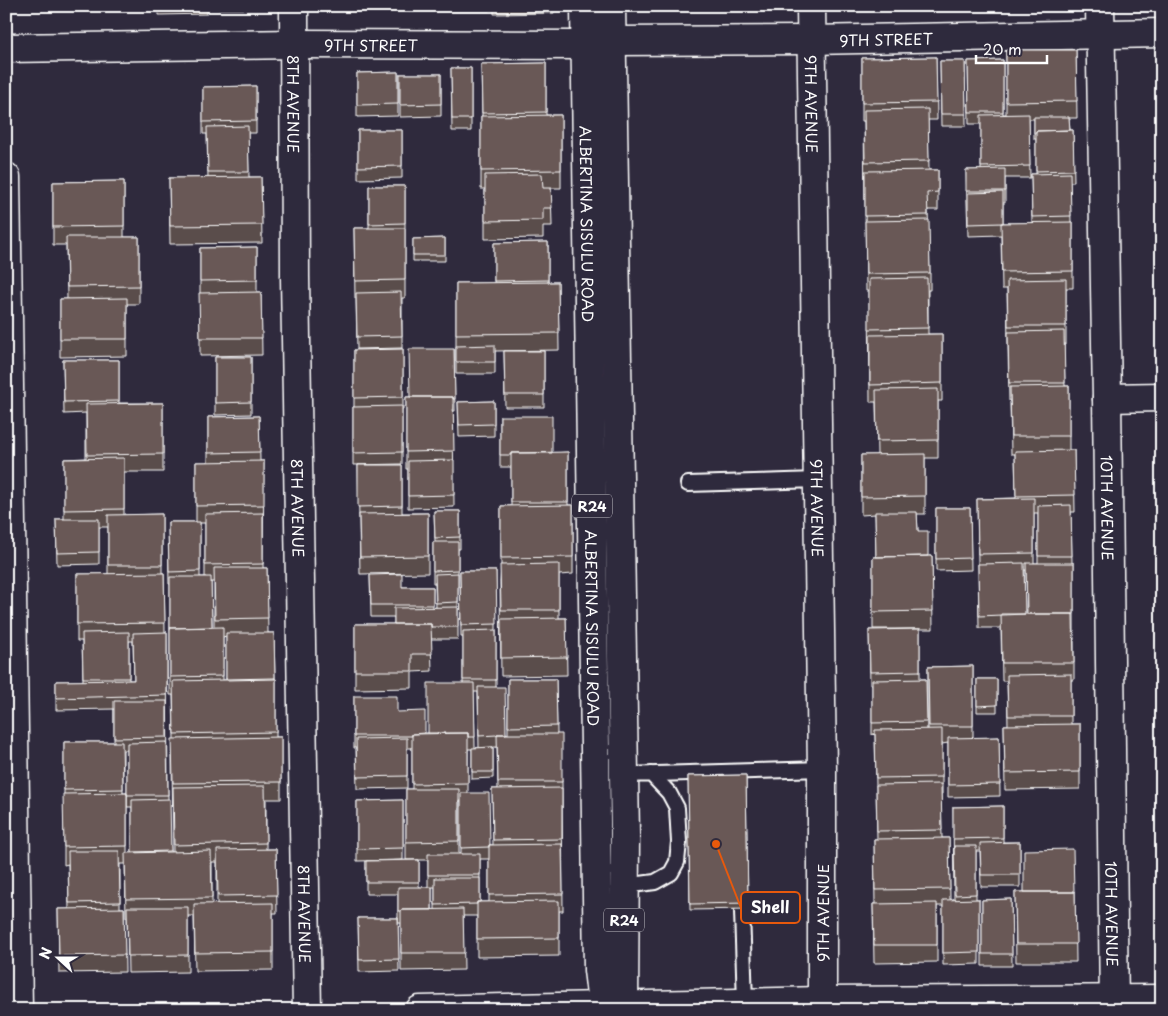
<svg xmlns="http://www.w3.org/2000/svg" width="1168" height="1016" viewBox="0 0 1168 1016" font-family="'Playpen Sans',sans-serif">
<rect width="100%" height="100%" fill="#2f2a3d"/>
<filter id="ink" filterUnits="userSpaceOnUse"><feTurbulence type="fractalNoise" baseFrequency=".02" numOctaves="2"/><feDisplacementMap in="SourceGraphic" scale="10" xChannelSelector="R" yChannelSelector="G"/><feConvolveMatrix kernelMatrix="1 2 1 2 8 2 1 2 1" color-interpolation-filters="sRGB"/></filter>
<g filter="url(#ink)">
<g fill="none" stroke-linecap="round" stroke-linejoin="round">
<g stroke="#fff" stroke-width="18">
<path id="service" d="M688,484L817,480
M624,775L822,769
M625,886L655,882L671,873L677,862L679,842L677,808L669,793L651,774
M742,911L745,1003"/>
</g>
<g stroke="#fff" stroke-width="31">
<g id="minor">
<path id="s1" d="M294,6L295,277L307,1010"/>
<path id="s2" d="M811,6L822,769V1010"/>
<path id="s3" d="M1100,6L1107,398L1114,1010"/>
<path id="s4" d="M611,41L811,40L1162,33"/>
<path id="s5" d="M6,48L295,44L585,45"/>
<path d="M6,177L18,1010"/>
<path d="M1107,398L1162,397"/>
<path d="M420,1010L822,1001L1162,999"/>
</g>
</g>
<g stroke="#fff" stroke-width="31">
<g id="primary">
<path id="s6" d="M585,6L598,970L603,1010"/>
<path d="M611,6L625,834L624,1010"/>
</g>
</g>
<use href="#service" stroke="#2f2a3d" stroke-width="14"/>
<use href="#minor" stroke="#2f2a3d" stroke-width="28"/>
<use href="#primary" stroke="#2f2a3d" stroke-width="28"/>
</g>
<path fill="#5a4d4b" stroke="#fff" fill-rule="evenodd" d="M53,6H98V7H53Z
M159,6H207V14L159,15Z
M218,6H267V9H218Z
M352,6H407V8H352Z
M409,6H449V11H409Z
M451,6H489V11H451Z
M494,6H554V13L494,14Z
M1006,50H1076L1077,118H1069L1070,130H1073L1074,182H1070L1071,222H1073V288H1066V344H1064L1065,386H1069V450H1074L1075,512H1071L1072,563H1074V680H1071V724H1080V789L1005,790L1004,725H1008L1007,681H1002L1001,628H979L977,499L1016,498L1015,454H1011L1010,401H1009L1007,289H1002L1001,235L968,236L966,170H981V124H969L968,61L1003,60V114H1006ZM1029,119H1034V139H1036V174H1031L1032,223H1003V203H1005V178H1030ZM1034,513H1038V563H1034ZM1024,570H1026L1027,614H1025Z
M936,57L937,120H928L929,170H938V210H928L930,273V290H928V334H942V401H938V458H925V514H917L918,531L928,556H932L933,629H873V557H876L875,514L861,515V455H877L876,402H870L869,291H866L864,121H862V58Z
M940,61H965L966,126H941Z
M546,63V115H561V188H551L552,226H543V238L485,239V189H481V116H482L481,64Z
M451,68H471V131H452Z
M398,72V116L357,117V73Z
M400,74H441V116L400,117Z
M256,86V133H248L249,177H261L262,243L170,244L169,178H208L207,134H203V87Z
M358,130H402V178L358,179Z
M124,181V237H139V304H127V356L60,357V299H67L66,245H53V182Z
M369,186H405V298H402V348L357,349L356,298H355L354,228H369Z
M445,238V261H413V239Z
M548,242V282H558L559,350L495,351V374H456V283H494V243Z
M257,247V292H261L262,355L200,356V248Z
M403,349V409H402V464L353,465V407H354V350Z
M454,349L455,411H453L454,507L408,508V469H406V397H410Z
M504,351H544V407H505Z
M215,357H251V414L215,415Z
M63,360H119V403H163V472H124V515L162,514V573H164L165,632H167L168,799L171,852H173L172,756L174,739L173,695H170V584H169L168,522H196V462H208V417L259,416L260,461H264L263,568H267L268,633H274L275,679H276V737H281V799H266V849H276L277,913H273V970L195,971L194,916H188V972L128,973L127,917H126L125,864H120V908H124L125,972L59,973L58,909H69L68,864L64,865V742H114V709L56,710V681H83L82,641H77V574H108V527H99V564L57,565L56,519H64V459L86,458V413L64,414ZM200,523H205V577H200ZM211,582H214V627H212ZM226,636V680H223V637ZM129,641H133L134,680H129ZM123,750H127V807H132V853H127V793H123ZM212,862H217V904H212Z
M494,401V436L459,437L458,402Z
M500,416L552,453L568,452V505H573V574L559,575V618H566L567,675L501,676L500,582L501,565V506H511V467H500Z
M358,465H402V513H428V573L360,574Z
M936,508H970L971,570L936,571Z
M434,511H460V549H458V639H431L432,671L412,672V688L355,689V624H394V617H371L370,575L402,587H433V608L436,607L435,583H433V542H435Z
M460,571H496V687L506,734H508V679H556L557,734L562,782L563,911H559V956L477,957V916H463L464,970L401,971V923H398V894H366V861L419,860V887H428V860H406V789H412V748H407V788L357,789L356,748H354V696L397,712L425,733H428L463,683V637H461ZM474,692H478L479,748L497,747L498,789H492L493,845H490L468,793V749H472V779L493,778V747L475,748ZM459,801H461V854H459ZM480,859H489V902H480ZM432,887H435V910H432Z
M920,629V679H926L927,730H928V667L973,666V738L999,737L1000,796L948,797V743L942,744V794H941L942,838H949L950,899H954L953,807L1003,806V842H1020V887H981L980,851H976V899H979V964L943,965V906H937V962L874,963L873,904H875L874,839H877L875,734L872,735V684H870L869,630Z
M977,679H997V712H977Z
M746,775L748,909L690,910L688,776Z
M403,800V860L357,861V801Z
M1015,892H1075L1076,962H1016Z
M1011,899L1012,966H982V900Z
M358,918H398L399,971L359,972Z"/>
<path fill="#695957" stroke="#fff" d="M1006,50H1076L1077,101L1006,102Z
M936,57L937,102L862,103V58Z
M1003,60V112H969L968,61Z
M940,61H965L966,114H941Z
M546,63V112L482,113L481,64Z
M451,68H471V119H452Z
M398,72V104L357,105V73Z
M400,74H441V104L400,105Z
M256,86V121L203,122V87Z
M928,109L929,161L865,162L864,110Z
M1029,114L1030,166L981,167V115Z
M561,115V170L481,171V116Z
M1034,117H1069L1070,130L1036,131V133H1034Z
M248,126L249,172H208L207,127Z
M358,130H402V166L358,167Z
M1073,130L1074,170L1036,171V131Z
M1005,169V191H966V170Z
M938,170V192L927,193L928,215L865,216V171Z
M1070,173L1071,216L1032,217L1031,174Z
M542,174L543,188H551L552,208H543V220L485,221V175Z
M261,177L262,225L170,226L169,178Z
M124,181V226L53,227V182Z
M369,186H405V223L369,224Z
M1003,192V223L968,224V193Z
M929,220L930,273L866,274L865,221Z
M1073,222V271L1002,272L1001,223Z
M354,228H405V280L355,281Z
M66,237H139V286L67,287Z
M445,238V255H413V239Z
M548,242V280L494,281V243Z
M257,247V280L200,281V248Z
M927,278L928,328L869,329V279Z
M1066,279V326H1008L1007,280Z
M558,282L559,333L456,334V283Z
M261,292L262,338H200L199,293Z
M401,292L402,336L357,337L356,293Z
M127,298V339H60V299Z
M1064,331L1065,383H1009L1008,332Z
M942,334V383L870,385V335Z
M495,345V362H456V346Z
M403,349V397L354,398V350Z
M409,349H454L455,399H453V397H410Z
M504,351H544V395H505Z
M215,357H251V402L215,403Z
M63,360H119V401L64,402Z
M1069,386V436H1011L1010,387Z
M938,389V440L877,441L876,390Z
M406,397H453L454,451L406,452Z
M494,401V424L459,425L458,402Z
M163,403V454L87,455L86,404Z
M402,406V452L353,453V407Z
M259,416L260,452L208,453V417Z
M500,416H552V453H511V455H500Z
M1074,450L1075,495L1016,496L1015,451Z
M568,452V502H511V453Z
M925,454V496L861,497V455Z
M124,458V509L64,510V459Z
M454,460V495L408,496V461Z
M264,461V505L196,506V462Z
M358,465H402V506L358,507Z
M1034,498V553L978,554L977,499Z
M573,505V557L501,558V506Z
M1071,505L1072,556H1038V506Z
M936,508H970L971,558L936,559Z
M434,511H460V537L435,538Z
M875,512H917L918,531H928V556L876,557Z
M263,513V564L205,565V514Z
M428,513V556L360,557L359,514Z
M162,514V565H108V515Z
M56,519H99V552L57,553Z
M168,522H200V571L169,572Z
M433,542H458V570L433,571Z
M932,556L933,611L873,612V557Z
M1024,563L1025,614L979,616L978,564Z
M1026,563H1074V614H1027Z
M559,564V610H501L500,565Z
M214,568H267L268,618L215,619Z
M460,571H496L497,624L461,625Z
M164,573L165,623L77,624V574Z
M458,573V602L436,603L435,574Z
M402,574V587H433V605H371L370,575Z
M170,577H211L212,627L170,628Z
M458,607V627H431V624H394V608Z
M1001,614H1073L1074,663H1002Z
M566,618L567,657L501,658V619Z
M355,624H431L432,654H412V671H355Z
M223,627V676L170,677V628Z
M920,629V671L870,672L869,630Z
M496,630V680H463V631Z
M129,632V678H83L82,633Z
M167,632V695L56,698V681L134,680L133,633Z
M226,633H274L275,678L226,679Z
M973,666V726H929L928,667Z
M1071,674V716H1008L1007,675Z
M276,679V732L174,734L173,681Z
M508,679H556L557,726L508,727Z
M926,679L927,722L872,723V680Z
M977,679H997V705L977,706Z
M428,683H474L475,737H468V733H428Z
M478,687H505L506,734H497V735L479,736Z
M354,696H397V712L425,711V733L412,734V736H354Z
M114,701H167V737L114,738Z
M1080,724V772L1005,773L1004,725Z
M942,729V777L876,778L875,730Z
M468,733V783L412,784V734Z
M497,734H562V782H498Z
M281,737V782L173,783L172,739Z
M999,737L1000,784L948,785V738Z
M407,738V776L357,777L356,739Z
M64,742H122L123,789L64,790Z
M167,742L168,795H127V743Z
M493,747V772H472V748Z
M746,775L748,903L690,904L688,776Z
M941,784L942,830L877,831L876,785Z
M265,786L266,843L174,845L173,787Z
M562,788V839L493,840L492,789Z
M406,789H459V841L406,842Z
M127,793V846L64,847L63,794Z
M461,793H489L490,845H489V847L461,848Z
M170,799L171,851L132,852V800Z
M403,800V848L357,849V801Z
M1003,806V838L953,839V807Z
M949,838L950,889L875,890L874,839Z
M1020,842V875H981L980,843Z
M562,844L563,894L489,895V845Z
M954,846H976V894L955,895Z
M276,849L277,895L218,896L217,850Z
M1073,849L1074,892H1024V850Z
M68,851H119L120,902L69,903Z
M211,851L212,898L126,899L125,853Z
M428,854H480V875H428Z
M419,860V882H366V861Z
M435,878H480V902H477V904L435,905Z
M398,887H432V910H401V911H398Z
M1015,892H1075L1076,944H1016Z
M979,899V952L943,953V900Z
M1011,899L1012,954H982V900Z
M559,901V938L477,939V902Z
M273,903V952L195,953L194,904Z
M937,903V945H874L873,904Z
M127,907H188V955L128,956Z
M124,908L125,955L59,956L58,909Z
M463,909L464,953H401V910Z
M358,918H398L399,959L359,960Z"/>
</g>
<g text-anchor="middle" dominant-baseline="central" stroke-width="4.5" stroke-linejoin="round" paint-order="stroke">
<g fill="#2f2a3d" stroke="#c1bfc5" stroke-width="1">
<rect x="572" y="494.5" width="40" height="23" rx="4"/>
<rect x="604" y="908.5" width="40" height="23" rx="4"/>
</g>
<g font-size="14" font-weight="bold" fill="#fff">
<text x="592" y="506">R24</text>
<text x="624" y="920">R24</text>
</g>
<g font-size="15" fill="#fff" stroke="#2f2a3d">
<text stroke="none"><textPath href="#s4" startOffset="275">9TH STREET</textPath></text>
<text stroke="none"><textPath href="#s5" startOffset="365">9TH STREET</textPath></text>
<text stroke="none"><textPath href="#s1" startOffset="98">8TH AVENUE</textPath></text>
<text stroke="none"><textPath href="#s2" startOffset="98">9TH AVENUE</textPath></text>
<text stroke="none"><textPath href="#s6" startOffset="218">ALBERTINA SISULU ROAD</textPath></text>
<text stroke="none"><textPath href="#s1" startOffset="502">8TH AVENUE</textPath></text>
<text stroke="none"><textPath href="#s2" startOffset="502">9TH AVENUE</textPath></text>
<text stroke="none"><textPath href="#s3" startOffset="502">10TH AVENUE</textPath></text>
<text stroke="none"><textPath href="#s6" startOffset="622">ALBERTINA SISULU ROAD</textPath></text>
<text stroke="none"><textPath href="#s1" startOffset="908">8TH AVENUE</textPath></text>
<text transform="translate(822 913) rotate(-90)">9TH AVENUE</text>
<text stroke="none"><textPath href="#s3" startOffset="908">10TH AVENUE</textPath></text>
</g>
</g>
<path fill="none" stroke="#e8590c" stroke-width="2" d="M716 844L741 908"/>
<circle fill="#e8590c" stroke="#2f2a3d" stroke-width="2" cx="716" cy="844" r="5"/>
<rect fill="#2f2a3d" stroke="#e8590c" stroke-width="2" x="741" y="892" width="59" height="31" rx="5"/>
<g font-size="16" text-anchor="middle" font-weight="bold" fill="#fff">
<text x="770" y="913">Shell</text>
</g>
<rect width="1168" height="1016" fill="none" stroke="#2f2a3d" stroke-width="25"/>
<rect x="12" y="12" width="1143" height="991" fill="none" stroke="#fff" stroke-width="2" filter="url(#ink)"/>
<g transform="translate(58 958) rotate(291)" stroke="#2f2a3d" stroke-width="4" paint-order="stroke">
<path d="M0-4L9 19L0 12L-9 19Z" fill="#ffffff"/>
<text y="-8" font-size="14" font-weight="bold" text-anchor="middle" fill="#ffffff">N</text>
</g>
<path d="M976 55v8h71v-8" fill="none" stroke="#ffffff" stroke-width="2.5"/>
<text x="983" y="55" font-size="15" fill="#ffffff" stroke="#2f2a3d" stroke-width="4" paint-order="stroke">20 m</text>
</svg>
